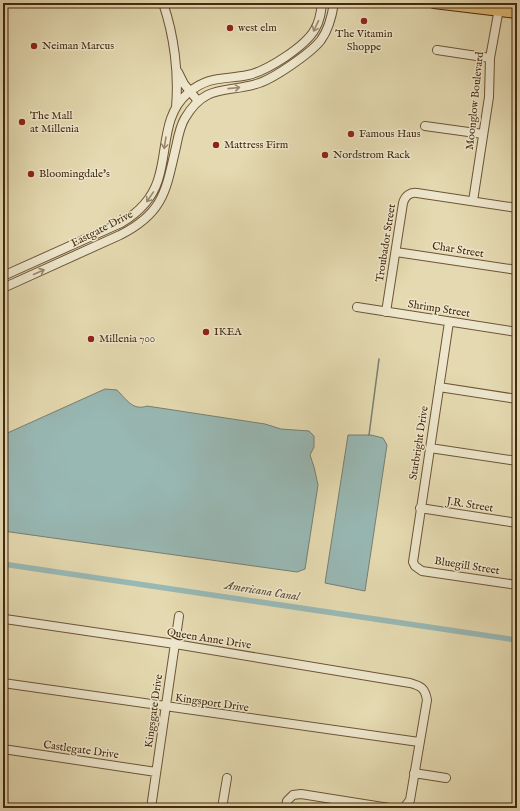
<svg xmlns="http://www.w3.org/2000/svg" width="520" height="811" viewBox="0 0 520 811" font-family="'IM FELL English',serif">
<rect width="100%" height="100%" fill="#e4d9b0"/>
<filter id="stains"><feTurbulence type="fractalNoise" baseFrequency=".005" numOctaves="4"/><feColorMatrix values="0 0 0 0 .2 0 0 0 0 .09 0 0 0 0 .02 0 0 0 .5 -.17"/></filter>
<radialGradient id="worn" r=".72"><stop offset=".6" stop-color="#630" stop-opacity="0"/><stop offset="1" stop-color="#630" stop-opacity=".3"/></radialGradient>
<path fill="#98b8b4" stroke="#777f72" d="M105,389L117,390C127,400 133,411 147,406L265,424L281,429L309,431L314,436V447L310,455L314,467L318,485L305,569L297,572L3,531V435Z
M348,435H371L383,438L387,445L365,591L325,583Z"/>
<g fill="none" stroke-linecap="round" stroke-linejoin="round">
<path stroke="#777f72" stroke-width="1.5" d="M369,435L379,359"/>
<path stroke="#98b8b4" stroke-width="5.5" d="M3,564L517,640"/>
<g stroke="#6d5536" stroke-width="10">
<path id="minor" d="M163,3C174,35 179,73 176,107
M437,50L490,58
M178,72L184,84L198,101
M425,126L483,134
M473,201L489,97L490,58L500,3
M396,252L517,270
M3,276L121,223C138,213 152,199 158,180C168,150 162,115 188,93C209,75 225,80 248,75C267,71 306,46 315,29C320,21 321,12 322,3
M3,288L120,235C164,213 166,190 176,147C178,137 180,126 185,118C205,84 225,93 256,84C272,80 311,53 321,40C329,29 332,16 334,3
M357,307L517,332
M386,312L403,203C405,196 410,192 417,193L517,208
M449,322L413,562L415,566L422,571L517,585
M439,387L517,399
M430,448L517,461
M420,508L517,523
M5,619L175,644L410,683C421,686 425,688 427,700L410,800L404,808H401
M3,683L419,742
M3,749L156,772
M414,773L446,778
M151,808L179,616
M222,808L227,778
M286,808L287,801L293,795L301,794L389,808"/>
</g>
<g stroke="#45290e" stroke-width="12">
<path id="major" d="M434,3L517,13"/>
</g>
<use href="#minor" stroke="#ede6cc" stroke-width="8"/>
<use href="#major" stroke="#e2bc78" stroke-width="10"/>
</g>
<defs><path id="oneway-shaft" d="M-6 0H5M1.5-3L5.5 0L1.5 3" fill="none" stroke-width="1.6" stroke-linecap="round" stroke-linejoin="round"/></defs>
<g stroke="#99886d">
<use href="#oneway-shaft" transform="translate(316 26) rotate(115)"/>
<use href="#oneway-shaft" transform="translate(234 88) rotate(-6)"/>
<use href="#oneway-shaft" transform="translate(165 143) rotate(99)"/>
<use href="#oneway-shaft" transform="translate(150 197) rotate(124)"/>
<use href="#oneway-shaft" transform="translate(39 272) rotate(-24)"/>
</g>
<g fill="#8f2418" stroke="#ede6cc" stroke-width="1.5">
<circle cx="364" cy="21" r="4"/>
<circle cx="230" cy="28" r="4"/>
<circle cx="34" cy="46" r="4"/>
<circle cx="22" cy="122" r="4"/>
<circle cx="351" cy="134" r="4"/>
<circle cx="216" cy="145" r="4"/>
<circle cx="325" cy="155" r="4"/>
<circle cx="31" cy="174" r="4"/>
<circle cx="206" cy="332" r="4"/>
<circle cx="91" cy="339" r="4"/>
</g>
<g text-anchor="middle" dominant-baseline="central" stroke-width="3" stroke-linejoin="round" paint-order="stroke">
<g font-size="11" fill="#45290e" stroke="#ede6cc" text-anchor="start">
<text x="238" y="28">west elm</text>
<text x="364" y="34" text-anchor="middle">The Vitamin<tspan x="364" dy="13">Shoppe</tspan></text>
<text x="42" y="46">Neiman Marcus</text>
<text x="30" y="116">The Mall<tspan x="30" dy="13">at Millenia</tspan></text>
<text x="359" y="134">Famous Haus</text>
<text x="224" y="145">Mattress Firm</text>
<text x="333" y="155">Nordstrom Rack</text>
<text x="39" y="174">Bloomingdale's</text>
<text x="214" y="332">IKEA</text>
<text x="99" y="339">Millenia 700</text>
</g>
<g font-size="11" fill="#45290e" stroke="#ede6cc">
<text transform="translate(475 101) rotate(-84)">Moonglow Boulevard</text>
<text transform="translate(102 229) rotate(-27)">Eastgate Drive</text>
<text transform="translate(386 243) rotate(-81)">Troubador Street</text>
<text transform="translate(458 250) rotate(9)">Char Street</text>
<text transform="translate(439 309) rotate(9)">Shrimp Street</text>
<text transform="translate(419 443) rotate(-81)">Starbright Drive</text>
<text transform="translate(470 505) rotate(9)">J.R. Street</text>
<text transform="translate(467 566) rotate(9)">Bluegill Street</text>
<text transform="translate(209 639) rotate(9)">Queen Anne Drive</text>
<text transform="translate(212 703) rotate(8)">Kingsport Drive</text>
<text transform="translate(154 711) rotate(-82)">Kingsgate Drive</text>
<text transform="translate(81 750) rotate(8)">Castlegate Drive</text>
</g>
<g font-size="12" font-style="italic" fill="#5a4d38" stroke="#ede6cc">
<text transform="translate(262 591) rotate(9)">Americana Canal</text>
</g>
</g>
<rect width="520" height="811" fill="none" stroke="#e4d9b0" stroke-width="16"/>
<rect x="4" y="4" width="512" height="803" fill="none" stroke="#45290e" stroke-width="2"/>
<rect x="8" y="8" width="504" height="795" fill="none" stroke="#45290e"/>
<rect width="100%" height="100%" filter="url(#stains)"/>
<rect width="100%" height="100%" fill="url(#worn)"/>
</svg>
